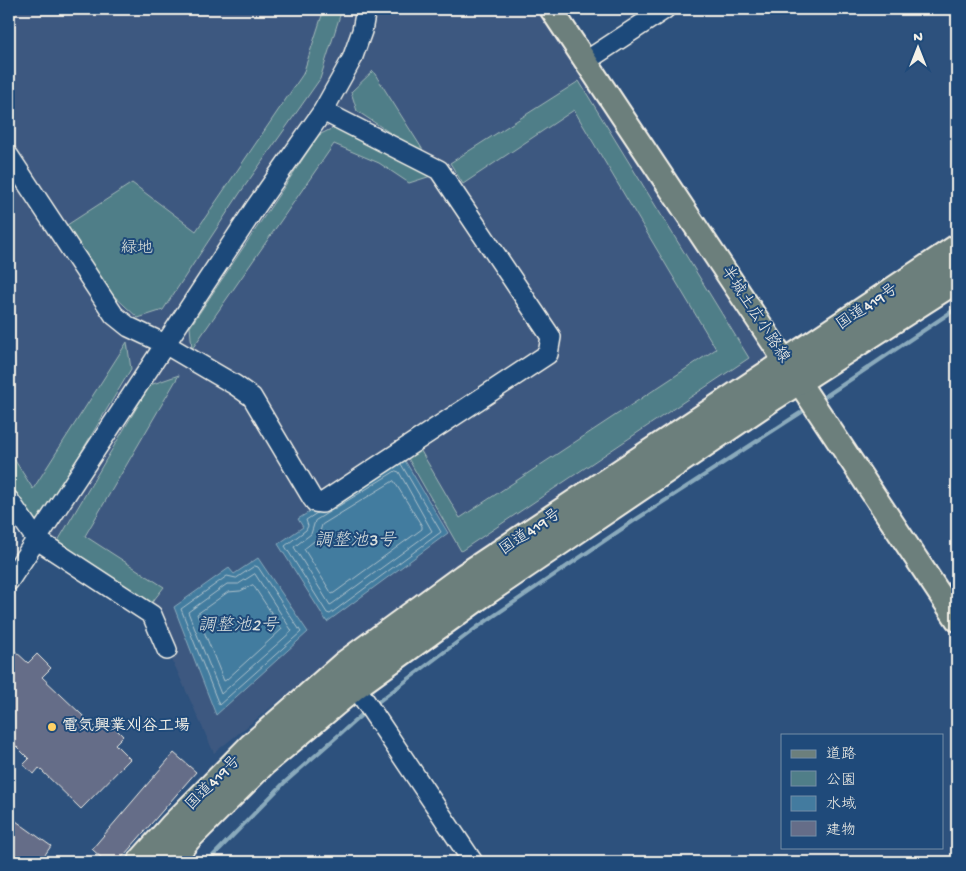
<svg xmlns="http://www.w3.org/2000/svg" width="966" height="871" viewBox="0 0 966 871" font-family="'Gochi Hand','Klee One',sans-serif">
<rect width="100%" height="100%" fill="#2d517d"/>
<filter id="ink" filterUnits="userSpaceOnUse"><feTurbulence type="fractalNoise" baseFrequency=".02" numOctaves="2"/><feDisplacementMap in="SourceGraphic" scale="10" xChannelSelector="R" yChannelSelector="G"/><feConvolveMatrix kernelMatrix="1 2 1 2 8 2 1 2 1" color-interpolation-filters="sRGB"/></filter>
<g filter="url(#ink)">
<path fill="#3e5980" d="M9,9H546L776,361L342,650L214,753L152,615L36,539L9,500Z"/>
<path fill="#507e88" stroke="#a2b8b8" d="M324,9H342L320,79L240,193L163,310L138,318L98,281L64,227L132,183L196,231L303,74Z
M373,71L428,158L357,111L351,92Z
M579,81L749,358L461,551L405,453L418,446L460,518L716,349L574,110L463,184L450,163Z
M337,126L431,176L409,183L379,163L334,144L192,349L190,327L319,135Z
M127,342L131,369L35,529L9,491V451L33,489Z
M179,375L85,536L164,587L150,605L58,541L150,385Z"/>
<path fill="#437b9f" stroke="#8aaabc" d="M401,454L448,533L327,622L278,544L303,527L298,519Z
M258,558L308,632L216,715L174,607L229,568L234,574Z"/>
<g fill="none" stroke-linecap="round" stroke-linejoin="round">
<path stroke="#adc2cb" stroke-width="1" d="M396,471L399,472L432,531L332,604L330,605L294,547L311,534L315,521Z
M394,481L422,526V529L334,593L332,594L304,549L318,538L322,525Z
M317,513L306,520L308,526L306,530L285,546L327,613L330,614L441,532L401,464
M255,566L258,567L301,632L219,705L181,609L227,576L236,578Z
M255,574L292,631L221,694L188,612L227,584H238Z
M253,585L282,629L226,680L224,681L197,614L228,592L240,591Z"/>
<path stroke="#8aaabc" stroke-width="4" d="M9,182L16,177
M820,400L957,308
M374,705L476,628L632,522L808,408
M207,862L284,783L365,712"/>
</g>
<path fill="#656d88" stroke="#f4f1e8" d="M14,650L28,663L37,654L51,668L42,677L100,732L109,722L123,736L115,744L130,759L81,809L39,768L34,774L23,765L29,759L9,739V656Z
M174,753L196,772L118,862H106L92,849Z
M9,816L51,846L40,862H9Z"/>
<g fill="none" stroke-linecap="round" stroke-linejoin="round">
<g stroke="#f4f1e8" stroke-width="22">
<path id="minor" d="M586,61L665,9
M9,156L114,315L129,327L165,344L235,385L252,397L312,498L315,502L322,503L548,354L551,337L439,170L323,111
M9,500L36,539L152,615L167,650
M9,581L255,208L323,111L352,59L362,31L366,9
M350,676L355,686L473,862"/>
</g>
<g stroke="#f4f1e8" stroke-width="26">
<path id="major" d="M551,9L957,620"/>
</g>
<g stroke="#f4f1e8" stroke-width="30">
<path id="highway" d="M141,862L173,826L252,746L345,664L464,577L957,248
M169,862L188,838L263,763L355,686L478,597L773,397L957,279"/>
</g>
<use href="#minor" stroke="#1f4a7a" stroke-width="19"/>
<use href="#major" stroke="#6c7f7c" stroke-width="22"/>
<use href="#highway" stroke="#6c7f7c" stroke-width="26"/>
</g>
</g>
<circle fill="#ffd166" stroke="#1f4a7a" stroke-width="2" cx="52" cy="727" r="5"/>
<g text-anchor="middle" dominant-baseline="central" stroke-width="4" stroke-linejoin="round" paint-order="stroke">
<g font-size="16" fill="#dbe0da" stroke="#1f4a7a">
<text x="137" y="249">緑地</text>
</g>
<g font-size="16" fill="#f4f1e8" stroke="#1f4a7a">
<text transform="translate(868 308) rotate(-34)">国道419号</text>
<text transform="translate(754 315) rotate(57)">半城土広小路線</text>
<text transform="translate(531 533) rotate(-34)">国道419号</text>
<text transform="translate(214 784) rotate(-45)">国道419号</text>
</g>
<g font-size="16" font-weight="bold" fill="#f4f1e8" stroke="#1f4a7a" text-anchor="start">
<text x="62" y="727">電気興業刈谷工場</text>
</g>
<g font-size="18" font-style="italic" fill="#d9dfdd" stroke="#1f4a7a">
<text x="355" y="541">調整池3号</text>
<text x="238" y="626">調整池2号</text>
</g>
</g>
<rect width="966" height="871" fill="none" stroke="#1f4a7a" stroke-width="30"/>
<rect x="15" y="15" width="936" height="841" fill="none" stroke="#f4f1e8" stroke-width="2" filter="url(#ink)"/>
<rect x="781" y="734" width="162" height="115" fill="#1f4a7a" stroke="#748da6"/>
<rect x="791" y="750" width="25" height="8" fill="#6c7f7c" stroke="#748da6"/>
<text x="826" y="758" font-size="15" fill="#f4f1e8">道路</text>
<rect x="791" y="771" width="25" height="15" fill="#507e88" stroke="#748da6"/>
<text x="826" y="784" font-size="15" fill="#f4f1e8">公園</text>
<rect x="791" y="796" width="25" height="15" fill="#437b9f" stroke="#748da6"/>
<text x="826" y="808" font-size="15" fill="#f4f1e8">水域</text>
<rect x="791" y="821" width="25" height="15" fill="#656d88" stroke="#748da6"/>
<text x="826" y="834" font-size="15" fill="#f4f1e8">建物</text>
<g transform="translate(918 48)" stroke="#1f4a7a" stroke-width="4" paint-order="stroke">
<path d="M0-4L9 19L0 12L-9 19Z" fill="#f4f1e8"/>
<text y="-8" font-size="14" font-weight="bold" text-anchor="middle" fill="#f4f1e8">N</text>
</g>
</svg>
